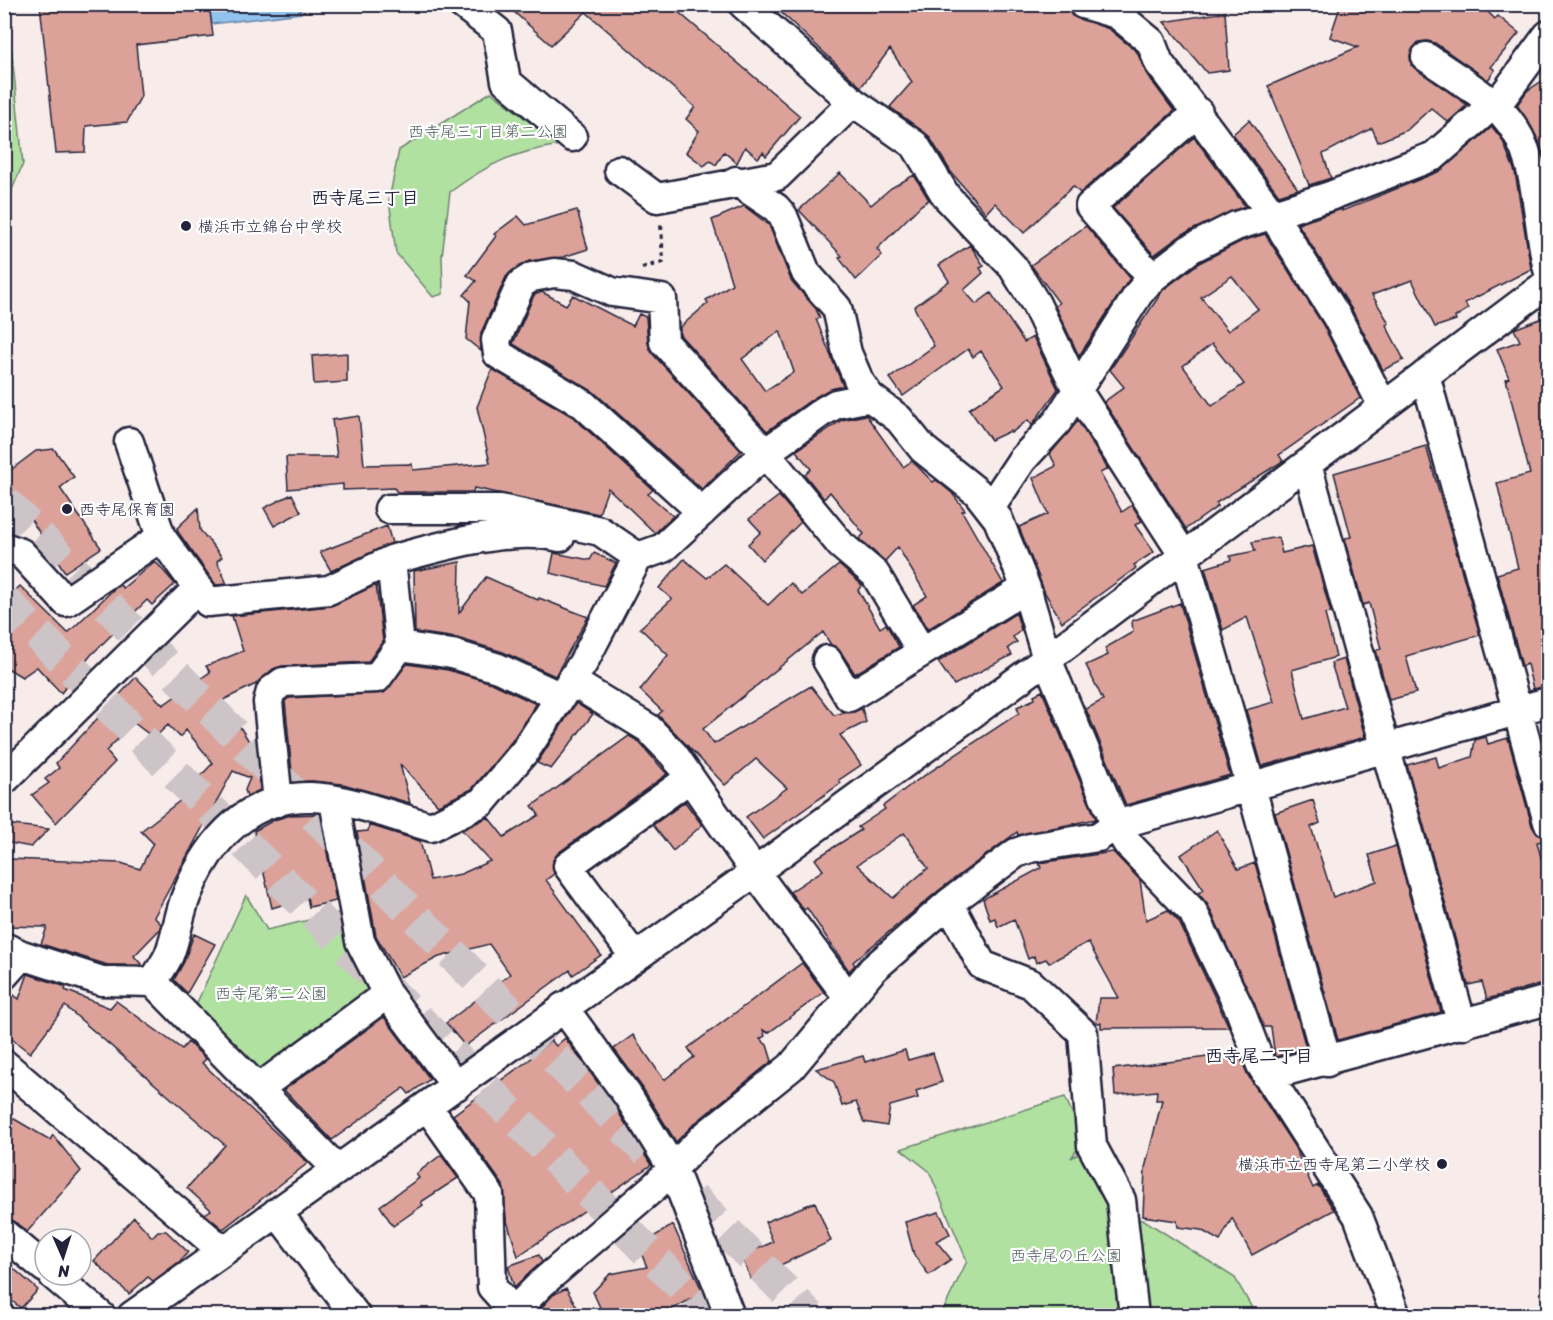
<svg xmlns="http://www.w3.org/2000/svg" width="1553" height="1320" viewBox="0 0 1553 1320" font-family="Sriracha,'Klee One',sans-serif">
<rect width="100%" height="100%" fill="#f8eceb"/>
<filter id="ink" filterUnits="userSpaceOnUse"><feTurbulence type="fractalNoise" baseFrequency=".0167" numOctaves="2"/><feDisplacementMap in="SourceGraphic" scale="12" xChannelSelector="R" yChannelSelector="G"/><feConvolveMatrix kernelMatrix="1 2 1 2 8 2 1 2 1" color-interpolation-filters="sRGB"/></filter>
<g filter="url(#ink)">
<path fill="#b1e1a1" stroke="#6a826e" stroke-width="1.5" d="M7,4L23,164L5,206L4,5Z
M491,92L560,145C513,152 488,164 450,192L442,256L443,294L433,297L396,253L389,200L399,150Z
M246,895L267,930L343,912L374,994L259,1082L194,1009Z
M1065,1097L1084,1140L1071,1158L1092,1146L1123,1220H1144L1235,1278L1256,1315H941L967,1261L929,1171L901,1149Z"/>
<path fill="#92c3ee" stroke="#6583a6" stroke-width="1.5" d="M209,5H300L301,13L212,24Z"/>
<path fill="#dca29a" stroke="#22223b" stroke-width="1.5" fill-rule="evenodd" d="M40,4H209L213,36L136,45L141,96L127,122L86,126L85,152L56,153Z
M505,4H669L800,116L766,156L763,152L758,158L745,147L737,163L724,152L716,165L710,161L704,166L686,152L699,131L686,119L695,107L586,12L551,45Z
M772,4H1067L1072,16L1109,29L1137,52L1146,73L1174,111L1080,193L1073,186L1024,233L995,203L986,213L951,172L929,136L890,107L912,82L890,49L861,87Z
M1341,4H1480L1495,19L1498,16L1519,33L1491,67L1495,70L1488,80L1435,43L1427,41L1418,42L1410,55L1411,65L1467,105L1448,122L1431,108L1407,130L1378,142L1372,128L1323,154L1331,178L1309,185L1268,86L1358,47L1330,37Z
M1225,12L1229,70L1207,73L1164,22Z
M1548,77V173L1539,141L1517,105L1527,91Z
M1249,120L1298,189L1279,195L1233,134Z
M1492,127L1502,139L1515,172L1531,269L1465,303L1468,309L1455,317L1456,320L1435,327L1412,280L1372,295L1389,323L1386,325L1404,360L1383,370L1351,308L1298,224L1342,209V211L1440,171Z
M1194,137L1245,206L1183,234L1154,255L1113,208Z
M840,173L871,205L891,188L914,175L929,200L921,205L877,249L882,255L856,280L839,258L842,256L799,210Z
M744,206L769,225L791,280L816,309L820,318L816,319L843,386L828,390L814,398L767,431L680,335V327L708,303L706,300L732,284L712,220ZM780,331L794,372L765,391L742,359Z
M577,210L588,249L563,257L529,261L512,271L506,277L481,333V351L466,339L470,301L464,295L476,281L467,275L496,236L494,234L518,216L526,225Z
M1086,226L1130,278L1079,356L1055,306L1059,303L1031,265Z
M1265,234L1323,325L1360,398L1279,455L1283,461L1216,503L1218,506L1186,529L1104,402L1124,387L1110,370L1163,290L1199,263L1242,241ZM1232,276L1258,309L1228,331L1201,297ZM1212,344L1244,384L1212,406L1183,366Z
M970,245L984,266L980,268L983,273L964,290L976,304L991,293L1024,342L1033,337L1058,389L1032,425L1028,420L1011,433L1010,431L991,440L969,409L1004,386L981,351L973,357L968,349L903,396L890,378L934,346L914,307L949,281L939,265Z
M542,292L566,305L573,295L633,326L639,314L646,317L648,343L652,353L741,451L702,489L594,392L513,344L534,295Z
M1548,316V686L1533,689L1527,664L1522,666L1497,574L1518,568L1497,483L1530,474L1506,379L1509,378L1497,349L1520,341L1514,329Z
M347,353V382L314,384L312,356Z
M492,369L573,417L653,490L648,494L673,516L655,533L608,488L599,514L474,488L473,492H397L394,488L343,490V484L288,489L286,457H337L332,420L359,416L364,465L412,464L413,470L490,463L477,407Z
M866,415L903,467L912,461L933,482L936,480L952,493L965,510L962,511L1003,583L928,629L913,605L927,596L898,547L885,561L859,539L864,534L830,492L824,499L805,475L811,469L796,451L842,420Z
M1078,421L1108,469L1100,473L1122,512L1132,505L1142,521L1135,525L1154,552L1134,565L1136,568L1062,622L1045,593L1019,527L1048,514L1033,478L1056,466L1050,454Z
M1426,446L1480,635L1406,656L1416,693L1389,700L1376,650L1381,649L1369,603L1363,605L1345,538L1351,537L1334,473Z
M54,449L74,477L60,488L101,548L65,572L28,515L13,525L4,512V475L36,451Z
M292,494L301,512L274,526L264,508Z
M779,496L801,522L762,560L748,544L761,532L749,519Z
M198,508L200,530L222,557L217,561L227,584L216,585L178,532L177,528Z
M387,526L392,543L331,571L320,552Z
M1278,537L1282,553L1312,546L1331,613L1325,614L1336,657L1292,670L1304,719L1345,707L1331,663L1344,659L1365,737L1262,766L1246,710L1274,702L1247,617L1223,630L1205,568L1231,560L1230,556L1255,551L1252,542Z
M554,553L590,560L594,553L616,563L604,586L550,573Z
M684,559L707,578L724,564L768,605L791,583L802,595L839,565L862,585L858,590L880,628L886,624L899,647L855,674L841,652L831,645L823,632L703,729L714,744L811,686L834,715L862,709L866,722L840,735L861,765L839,780L841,783L763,839L746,817L787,788L756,759L725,785L658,715L662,711L640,690L668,655L640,628L672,599L659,588Z
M155,561L175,584L152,605L147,600L91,655L61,693L37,667L22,677L4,666V601L20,586L68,633L114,589L120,585L123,588Z
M460,562L459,613L486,577L538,600L539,598L588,617L555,676L503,652L457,638L415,632L414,571Z
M376,585L383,641L368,662L282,666L273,669L258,683L223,700L257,754L260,790L247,796L245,790L250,778L233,771L154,917L161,924L159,930L134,956L142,965H108L41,944L47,927L4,926V867L8,859L121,863L140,869L153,843L141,831L195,789L191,786L213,763L186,730L180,737L168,725L154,738L134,723L106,751L115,762L56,823L32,795L49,783L45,779L59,768L56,763L136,677L163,705L210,672L206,666L243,651L232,616L331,606Z
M1180,603L1230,775L1126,805L1086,709L1103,700L1086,665L1108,655L1105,648L1133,632L1132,621Z
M1016,613L1021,630L1013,637L1017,642L1008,648L1012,655L954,685L938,662Z
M407,664L448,670L492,683L536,704L512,741L472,789L438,805L400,764L410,803L343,784L312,781L293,782L285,701L289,698L384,693Z
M1042,691L1096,819L1018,835L1017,832L938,891L853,962L855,965L849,971L807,908L804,910L790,892L823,870L815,859L861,830L858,827L885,809L883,806L913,783L1019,713L1017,707L1035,699L1034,695ZM904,833L928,868L893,898L857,865Z
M576,703L593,714L551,769L537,763Z
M629,736L638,741L667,774L558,853L553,860L554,874L546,880L601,955L573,975L570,970L465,1046L446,1023L510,974L489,944L439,957L400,977L376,936L357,832L368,831L369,825L420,841L430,880L461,874L490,861L462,830L488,817L504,837L539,815L532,806Z
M1486,737L1488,744L1508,738L1532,826L1537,834L1548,838V840L1537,842L1548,884V982L1487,999L1482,982L1468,985L1407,765L1436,757L1439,768L1472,757L1475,740Z
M1313,800L1320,823L1311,827L1333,897L1377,881L1369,855L1396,846L1441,1012L1338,1040L1275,813Z
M685,802L702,825L673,851L653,825Z
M320,814L336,901L309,907L307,897L272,908L254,831L274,820L291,815Z
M4,824L49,829L31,847L4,842Z
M1217,830L1238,869L1255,863L1306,1048L1275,1057L1271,1027H1264L1208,905L1198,893L1204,890L1181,855Z
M1113,852L1140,880L1146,920L1168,910L1179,922L1229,1027L1101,1028V1023H1096L1099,998H1119L1088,942L1049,963L1046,959L1036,963L1034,956L1028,959L1014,919L998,927L995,918L990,920L983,899L1041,868L1039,863Z
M194,934L215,944L187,993L174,980L184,962Z
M802,963L824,992L768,1033L763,1030L765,1036L760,1039L767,1045L772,1061L695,1123L676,1142L642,1087L614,1049L633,1035L664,1080L694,1057L688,1048Z
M28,974L66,987L65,990L110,1008L116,1001L182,1049L188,1042L206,1059L202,1063L308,1163L223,1229L205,1214L211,1210L187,1188L225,1145L65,1006L30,1053L4,1033V991H9L19,999Z
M384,1017L430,1079L409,1094L404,1088L332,1140L284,1090Z
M565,1038L614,1105L651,1165L518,1256L506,1218L503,1185L453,1115L529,1060L551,1040L556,1046Z
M905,1050L908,1060L933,1053L942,1082L916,1091L918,1098L890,1106L887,1126L864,1122L856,1102L842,1106L834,1082L816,1069L863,1056L865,1062Z
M1239,1053L1247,1074L1294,1146L1313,1188L1318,1185L1334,1210L1252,1255L1232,1218L1220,1241L1201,1230L1178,1227L1177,1221L1143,1216L1145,1168L1162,1100H1156L1157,1091L1115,1095L1113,1069Z
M4,1113L50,1140L53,1135L81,1171L27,1232L14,1221L4,1218Z
M441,1155L458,1178L421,1202L423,1205L393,1226L380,1206L419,1178L416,1174Z
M815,1202L831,1241L751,1279L741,1256L773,1242L765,1222Z
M939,1212L950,1234L936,1241L951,1259L929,1275L914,1255L905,1222Z
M134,1217L152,1237L158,1231H166L188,1252L180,1261L153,1281L148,1277L129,1294L94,1261Z
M673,1225L703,1293L659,1316L603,1314L593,1292L610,1274L647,1267L638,1246Z
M539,1255L542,1262L514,1287L508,1266Z
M4,1260L38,1290L21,1308L4,1295Z
M566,1288L582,1316H534L553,1295Z"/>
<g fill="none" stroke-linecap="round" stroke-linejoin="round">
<path stroke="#cdc4c8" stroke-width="33" stroke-dasharray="33 16" stroke-linecap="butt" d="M4,501L810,1316
M4,600L711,1316"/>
<g stroke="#22223b" stroke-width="33">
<path id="minor" d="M462,4L497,31L506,81L572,137
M743,4L853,102L915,145L946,196L1013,267L1036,304L1077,390L1184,556L1251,787L1327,1062
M1083,4L1117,14L1151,42L1159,63L1273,215L1337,317L1383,406
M1426,57C1452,75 1482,92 1504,115C1540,154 1536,220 1548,269
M619,170L657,198L777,176L853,102
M736,181L776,208L783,216L806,273L837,308L847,353L859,381L870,397L899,419L923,449L977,492L998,519L1026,588L1047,659L1116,825L1127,843L1193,912L1240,1010L1261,1065L1358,1216L1396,1316
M1152,278L1090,206L1198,112
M1425,375L1548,822
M129,442L161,537L208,602L329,590L391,560L400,646L452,654L498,668L561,697
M1307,464L1462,1025
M990,508L1022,460L1057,422L1139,293L1152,278L1190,249L1236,226L1330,196L1434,156L1504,95L1548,35
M389,509H500L600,531L638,557
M702,512L583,404L498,354L496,340L521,284L532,277L554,273L574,275L612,292L662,299L664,342L765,453L841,545L875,574L922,652
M4,547L21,553L66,602L161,537
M391,560C442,546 508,526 560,537
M827,660L849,697L1026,588
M571,681L648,728L674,755L755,872L848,997
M4,780L198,588
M334,801L360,941L387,994L456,1086
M278,802L268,702L271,691L283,682L377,678L400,646
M949,903L982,965L1031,984L1083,1033L1092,1146L1121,1200L1134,1316
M4,947L22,955L102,981L153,982L337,1169
M634,956L568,866L690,778
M4,975L22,955
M153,982C158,973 165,964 169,955C177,935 179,913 187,894C210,839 248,796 311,797C348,798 395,817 431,827L482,802L525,751L583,663L638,557L663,548L765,453L822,412L836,404L870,397
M563,1007L628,1096L673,1169L730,1316
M4,1064L222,1250
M1267,1076L1548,1000
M258,1089L387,994
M427,1106L489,1194L492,1287L518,1316
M277,1212L356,1316
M4,1234L45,1268
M53,1275L101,1316
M132,1316L755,872L1047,659L1548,283
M509,1316L542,1283L654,1187L705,1136L791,1067L873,969L949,903L1016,853L1030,848L1098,837L1116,825L1548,702"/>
</g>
<path stroke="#22223b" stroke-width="4" stroke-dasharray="4.5 4.5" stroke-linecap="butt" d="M642,268L663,262L661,223"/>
<use href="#minor" stroke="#fff" stroke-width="28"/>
</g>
</g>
<g fill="#22223b" stroke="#fff" stroke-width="2">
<circle cx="186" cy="226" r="6"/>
<circle cx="67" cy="509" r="6"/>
<circle cx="1442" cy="1164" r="6"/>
</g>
<g text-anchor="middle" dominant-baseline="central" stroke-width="4.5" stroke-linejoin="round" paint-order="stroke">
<g font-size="16" fill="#4d5b5a" stroke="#fff">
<text x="488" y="131">西寺尾三丁目第二公園</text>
<text x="271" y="993">西寺尾第二公園</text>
<text x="1066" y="1255">西寺尾の丘公園</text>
</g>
<g font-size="16" fill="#22223b" stroke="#fff" text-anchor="start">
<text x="198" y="226">横浜市立錦台中学校</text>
<text x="79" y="509">西寺尾保育園</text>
<text x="1430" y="1164" text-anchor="end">横浜市立西寺尾第二小学校</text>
</g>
<g font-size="18" font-weight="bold" fill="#22223b" stroke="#fff">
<text x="365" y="198">西寺尾三丁目</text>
<text x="1259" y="1056">西寺尾二丁目</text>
</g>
</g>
<rect width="1553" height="1320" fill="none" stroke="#fff" stroke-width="24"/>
<rect x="12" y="12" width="1529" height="1296" fill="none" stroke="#22223b" stroke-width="2" filter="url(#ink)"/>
<g transform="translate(63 1257) rotate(177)"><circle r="28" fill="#ffffff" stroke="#a7a7b1" stroke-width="1.5"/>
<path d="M0-4.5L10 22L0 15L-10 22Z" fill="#22223b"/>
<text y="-9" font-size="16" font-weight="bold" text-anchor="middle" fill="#22223b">N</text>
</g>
</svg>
